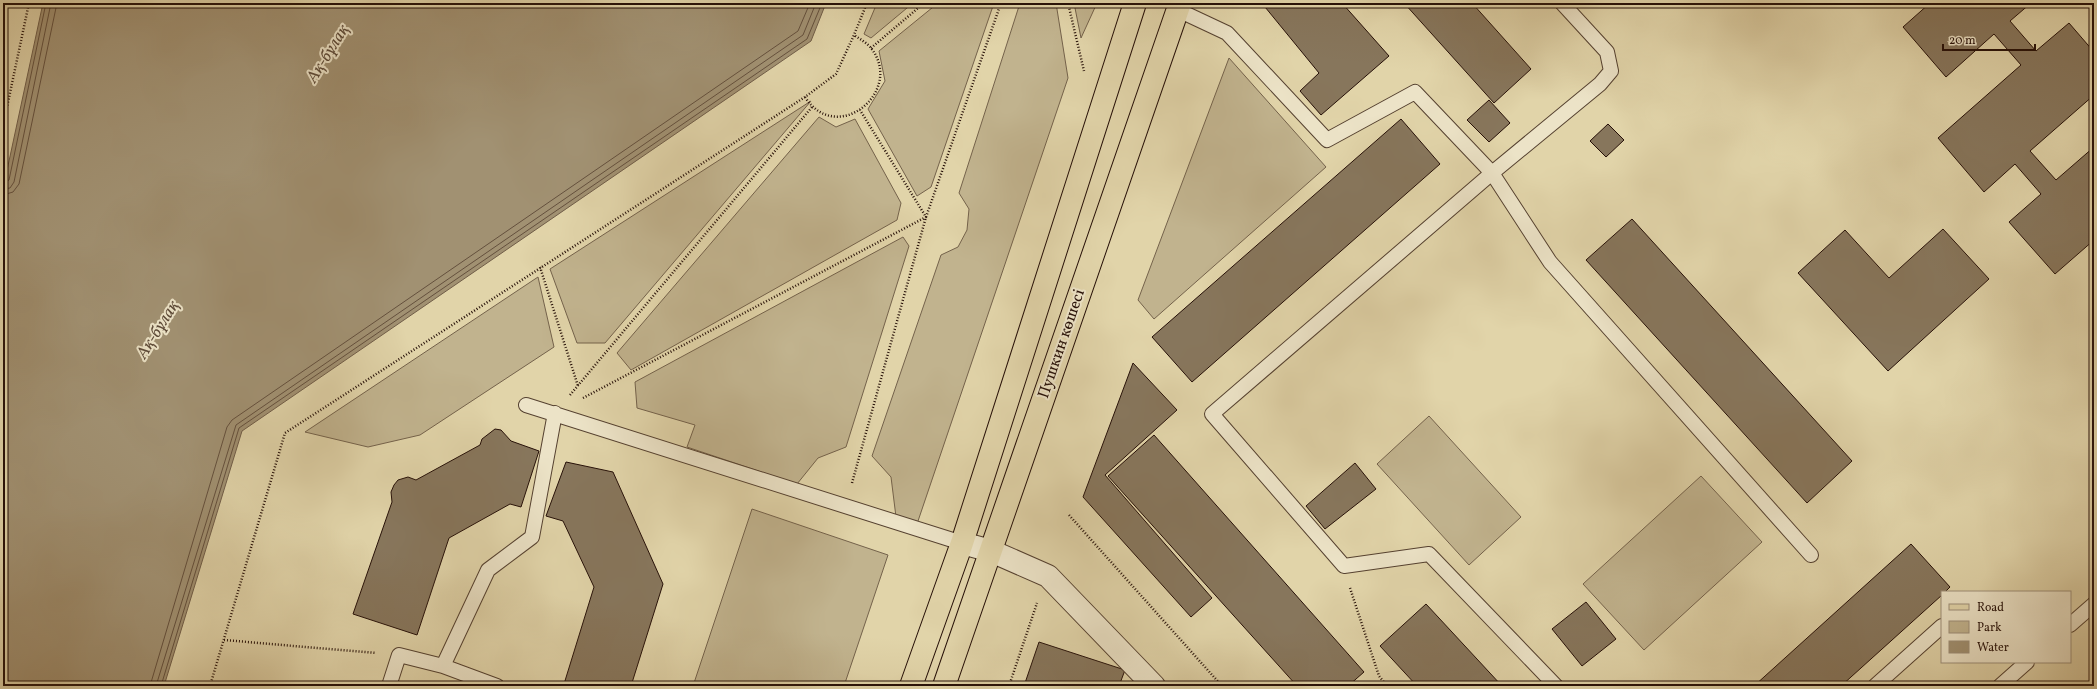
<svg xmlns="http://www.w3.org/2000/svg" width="2097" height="689" viewBox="0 0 2097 689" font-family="Vollkorn,serif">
<rect width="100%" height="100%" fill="#e1d4a9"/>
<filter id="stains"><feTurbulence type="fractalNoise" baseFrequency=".005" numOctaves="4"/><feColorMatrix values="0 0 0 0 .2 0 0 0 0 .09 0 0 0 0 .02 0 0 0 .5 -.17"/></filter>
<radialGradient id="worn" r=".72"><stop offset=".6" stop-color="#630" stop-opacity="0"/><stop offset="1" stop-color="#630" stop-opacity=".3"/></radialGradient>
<path fill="#c1b38e" stroke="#74624b" d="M877,3H913L871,38L864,34Z
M938,3H994L931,187L917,196L868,109L885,81L879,51Z
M1020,3H1056L1068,78L917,524L896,517L891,477L872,456L941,255L958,247L967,230L969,209L959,193Z
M1074,3H1097L1081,38Z
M1229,58L1326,167L1154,319L1138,300Z
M811,101L605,343H577L550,269Z
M819,117L836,127L855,119L901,203L897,220L631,370L617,353Z
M903,237L909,246L846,447L818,458L797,484L687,447L695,425L637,408L635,382Z
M538,277L554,347L420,435L368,447L305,432Z
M1429,416L1521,517L1469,565L1377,464Z
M1701,476L1762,542L1644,650L1583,584Z
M752,509L888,555L844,686H693Z"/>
<path fill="#a19172" stroke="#705d48" d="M43,3H826L811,41L242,431L164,686H3V189Z"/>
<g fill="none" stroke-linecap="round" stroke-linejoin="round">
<path stroke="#64503d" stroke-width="1" d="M3,184L9,180L46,3
M3,189L10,188L14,182L51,3
M3,195L13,192L19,184L57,3
M150,686L227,427L232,420L798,31L810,3
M156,686L236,425L803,35L816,3
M161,686L239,428L807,39L822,3"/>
</g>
<path fill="#87765c" stroke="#261008" d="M1270,3H1342L1389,56L1321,115L1300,91L1319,73L1265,7Z
M1404,3H1472L1531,69L1494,103Z
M1930,3H2031L2010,21L2036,51L2069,23L2094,52V95L2030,151L2056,180L2094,147V240L2055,274L2009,222L2041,194L2015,164L1984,192L1938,138L2021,65L1994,34L1946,77L1903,27Z
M1489,100L1510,123L1489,142L1467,120Z
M1401,119L1440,164L1192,382L1152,337Z
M1608,124L1624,140L1606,157L1590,141Z
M1632,219L1852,461L1807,503L1586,260Z
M1943,229L1989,279L1888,371L1798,273L1845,230L1889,278Z
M1133,363L1177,410L1105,475L1212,598L1191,617L1083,497Z
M495,429L501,430L511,441L539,451L521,507L510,504L449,538L417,635L353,614L392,502L391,492L394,485L398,480L408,477L416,480L480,445L482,439Z
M1154,435L1364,672L1348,686H1297L1108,476Z
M566,462L613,472L663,584L631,686H571L564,684L594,587L563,521L546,516Z
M1355,463L1376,489L1325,529L1306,506Z
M1911,544L1950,587L1945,592H1942V595L1841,686H1754Z
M1586,602L1616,639L1582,666L1552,629Z
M1426,604L1502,686H1417L1380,646Z
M1039,642L1125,670L1119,686H1024Z"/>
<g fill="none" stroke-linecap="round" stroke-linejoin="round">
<g stroke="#554130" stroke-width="16">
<path id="lane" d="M1178,10L1227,33L1327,140L1415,92L1492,173L1550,262L1811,555
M526,405L962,543
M2070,625L2094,604
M443,666L497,686
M389,686L399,655L443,666L488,570L532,537L555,413
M1556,686L1429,554L1344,566L1212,414L1492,173L1600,84L1611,71L1607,52L1562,3
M1875,686L1942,626
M2000,686L2027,662"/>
</g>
<g stroke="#554130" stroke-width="24">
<path id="street" d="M962,543L991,551L1048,576L1154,686"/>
</g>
<g stroke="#261008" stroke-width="24">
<path id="primary" d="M911,686L962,543L1135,3
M944,686L1180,3"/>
</g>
<path stroke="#261008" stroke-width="2.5" stroke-dasharray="1 2" stroke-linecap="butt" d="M1068,3L1084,71
M871,48L924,3
M805,97C837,147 905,91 871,48C867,43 860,39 854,35
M3,126L29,3
M540,267L578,386
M570,395L812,107
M583,398L926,217L860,110
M852,483L926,217L1001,3
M1069,515L1222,686
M1350,588L1379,676L1387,686
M224,640L376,653
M210,686L285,433L805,97L836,74L854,35L867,3
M1009,686L1037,603"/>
<use href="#lane" stroke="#ece3c7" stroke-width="14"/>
<use href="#street" stroke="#ece3c7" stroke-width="22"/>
<use href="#primary" stroke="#e1d4a9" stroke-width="22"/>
</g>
<g text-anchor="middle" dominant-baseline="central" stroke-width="4" stroke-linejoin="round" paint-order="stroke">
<g font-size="16" fill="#261008" stroke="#ece3c7">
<text transform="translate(1062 344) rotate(-71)">Пушкин көшесі</text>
</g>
<g font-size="17" font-style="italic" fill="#5d4a38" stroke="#ece3c7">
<text transform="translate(328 54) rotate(-58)">Ақ-бұлақ</text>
<text transform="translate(158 330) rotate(-58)">Ақ-бұлақ</text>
</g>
</g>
<rect width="2097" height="689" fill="none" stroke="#e1d4a9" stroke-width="16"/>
<rect x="4" y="4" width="2089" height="681" fill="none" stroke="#261008" stroke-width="2"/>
<rect x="8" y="8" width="2081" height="673" fill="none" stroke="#261008"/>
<rect x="1941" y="591" width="130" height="72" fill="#ece3c7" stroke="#9d8f7b"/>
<rect x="1949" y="604" width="20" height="6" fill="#e1d4a9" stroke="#9d8f7b"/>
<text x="1977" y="611" font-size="12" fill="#261008">Road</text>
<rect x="1949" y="621" width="20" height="12" fill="#c1b38e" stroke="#9d8f7b"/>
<text x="1977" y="631" font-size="12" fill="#261008">Park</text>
<rect x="1949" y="641" width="20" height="12" fill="#a19172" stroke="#9d8f7b"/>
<text x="1977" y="651" font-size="12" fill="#261008">Water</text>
<path d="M1943 44v6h92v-6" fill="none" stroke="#261008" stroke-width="2"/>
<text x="1949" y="44" font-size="12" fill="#261008" stroke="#ece3c7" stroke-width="3" paint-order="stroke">20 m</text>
<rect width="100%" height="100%" filter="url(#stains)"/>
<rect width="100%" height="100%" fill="url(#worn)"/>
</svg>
